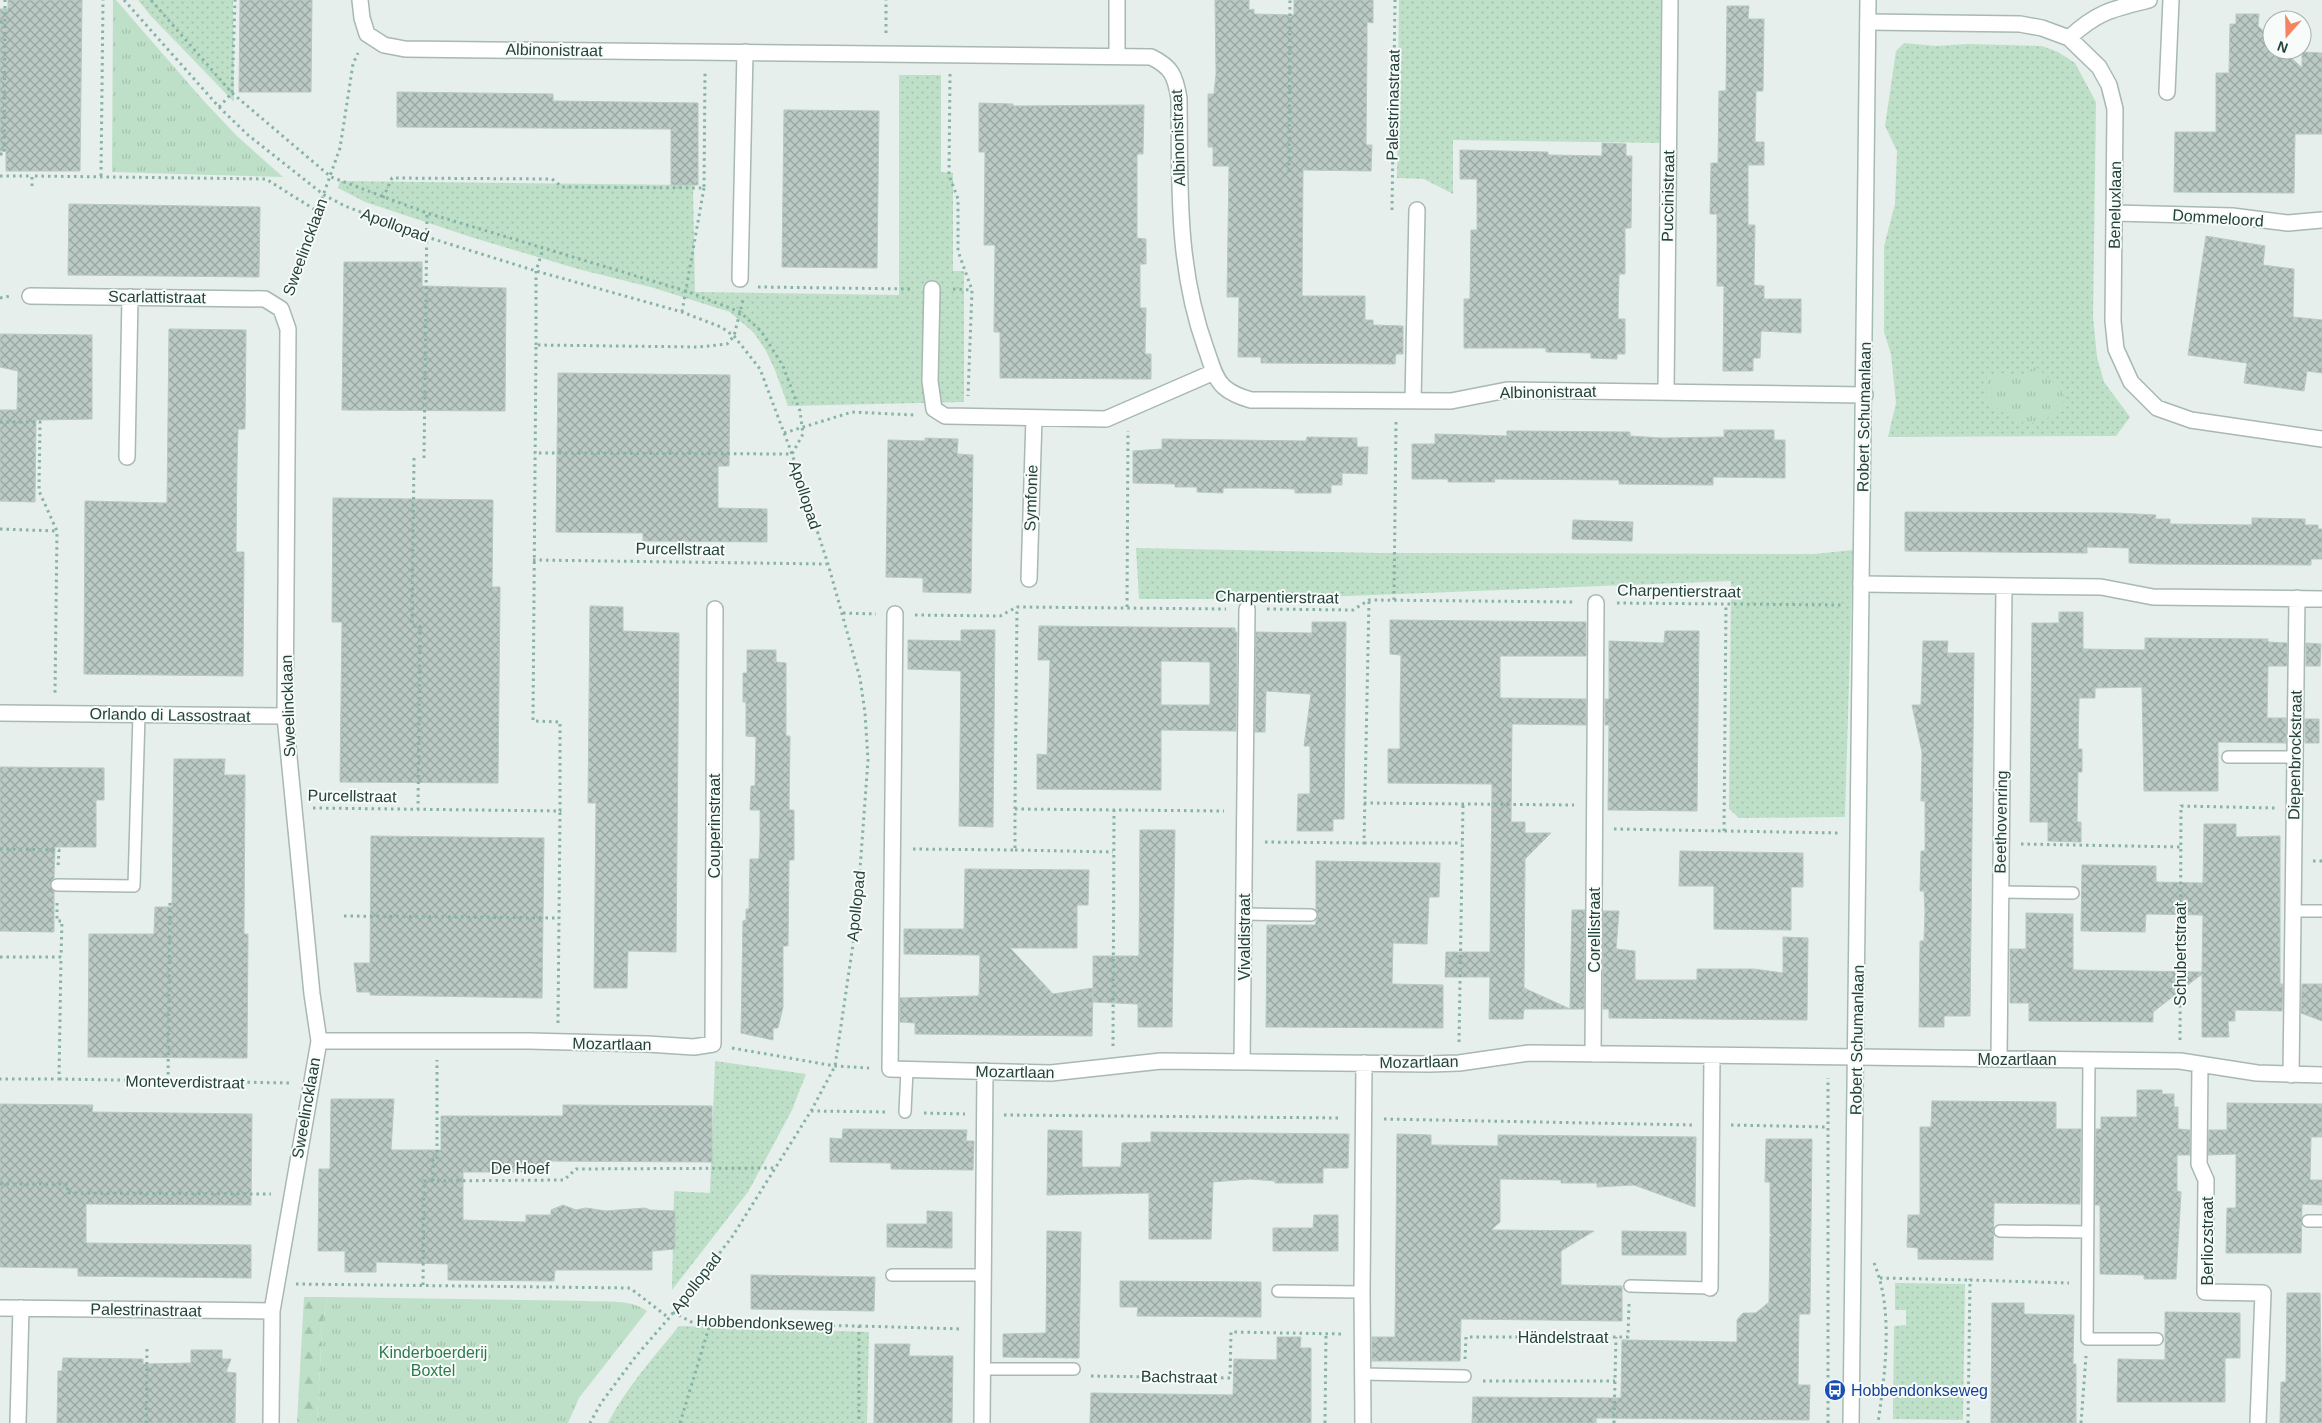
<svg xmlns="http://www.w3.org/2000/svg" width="2322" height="1423" viewBox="0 0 2322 1423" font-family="Helvetica,sans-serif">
<defs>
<pattern id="grass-dots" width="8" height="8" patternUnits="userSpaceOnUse" patternTransform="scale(1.25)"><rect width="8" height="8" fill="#bfe0c8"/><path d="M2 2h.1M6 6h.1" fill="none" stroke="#a4c1ad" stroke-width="1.8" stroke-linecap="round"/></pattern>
<pattern id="forest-firs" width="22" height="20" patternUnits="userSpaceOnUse" patternTransform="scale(1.25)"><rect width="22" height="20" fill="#bfe0c8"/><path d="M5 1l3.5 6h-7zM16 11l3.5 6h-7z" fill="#a4c1ad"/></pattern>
<pattern id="park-tufts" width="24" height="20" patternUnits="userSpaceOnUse" patternTransform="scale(1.25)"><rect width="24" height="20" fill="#bfe0c8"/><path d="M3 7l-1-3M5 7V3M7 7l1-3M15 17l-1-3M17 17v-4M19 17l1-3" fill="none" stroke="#a4c1ad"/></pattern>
<pattern id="building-cross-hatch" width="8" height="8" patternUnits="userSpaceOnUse" patternTransform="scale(1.25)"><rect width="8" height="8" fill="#bbcac4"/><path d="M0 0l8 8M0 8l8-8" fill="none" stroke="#98a6a0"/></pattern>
</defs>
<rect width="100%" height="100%" fill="#e6efeb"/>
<path fill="url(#grass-dots)" d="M138,0H233L234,102L151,16Z
M1399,0H1664L1663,143L1453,140V194L1424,179L1397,178Z
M1904,43L1936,46L1967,44L2042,46L2058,52L2075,63L2096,102L2093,316L2097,357L2104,382L2130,417L2116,436L1888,437L1896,403L1891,354L1884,332V246L1895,204L1897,151L1885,126L1896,51Z
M899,75H941V172L953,173V271H964V402L788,406L775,370L766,351L754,333L730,312L654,288L578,269L474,238L365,202L338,188L340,181L693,185L695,292L899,295Z
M1136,548L1379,553L1814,554L1853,550L1845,817L1739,818L1729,809L1731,581L1272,599H1139Z
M715,1061L806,1074L792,1110L748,1192L672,1290L674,1191L710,1193Z
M1895,1283L1965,1284L1963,1420L1893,1419L1894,1326L1906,1325V1310H1895Z
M679,1326L869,1332L867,1423H608C626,1388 654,1357 679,1326Z"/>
<path fill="url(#forest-firs)" d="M304,1297H328L322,1326L317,1423H297Z"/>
<path fill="url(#park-tufts)" d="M113,0H116L202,99L237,136L283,177L112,172Z
M2035,366L2064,392L2063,407C2030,434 2017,424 1987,400V375L2002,373L2024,375Z
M328,1297L587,1301C604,1302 632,1299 647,1311L579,1398L568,1423H317L322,1326Z"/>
<path fill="url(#building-cross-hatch)" stroke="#b8c9c2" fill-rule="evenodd" d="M8,0H82L80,171H6V151H0V9H8Z
M240,0H312L311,92H239Z
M1215,0H1249V10L1254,9V14L1294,15V0H1373V23L1367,22V45L1366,145H1372L1371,171L1303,170L1302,296H1365V320H1373V325L1403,326V354H1396L1395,364L1261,363V357H1238L1239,297H1227L1229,166H1213V147H1208V94H1214L1216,74Z
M1727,6H1749L1748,19H1764L1763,91H1756L1755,142H1764V165H1748V225H1755L1754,285L1764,286V299H1801V333L1761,331L1760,358H1753V371H1723L1724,286H1717V214H1710L1711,163H1718L1719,91H1726Z
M2236,14H2259L2258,26L2272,39V50H2283L2302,68V52L2322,53V134H2295L2294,193L2174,192L2175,132H2216V73H2229L2230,24H2236Z
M397,92L553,94V101L698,103V185H671V129L397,127Z
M979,103L1013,104V106L1144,105L1143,154H1137V238L1146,239V264H1140V308H1146L1145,354H1151V379L1000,378V332H994L995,245H984L985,152H979Z
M784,110L879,111L877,268L782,267Z
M1602,143L1626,144V156H1632L1631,228H1625V274H1619L1618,319H1625V354H1617V359L1591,358V353L1546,352V348H1464V299H1470L1471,230H1477V179H1460V150L1548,152V155L1602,156Z
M69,204L260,207L259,277L68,275Z
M2206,236L2265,246L2263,265L2294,269L2293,317L2322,320V373L2307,371L2304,391L2244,383L2247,363L2188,355Z
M344,262H422V286L506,288L505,411L342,410Z
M169,329L246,330L245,429H238L237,465L236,552H244L243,676L84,674L85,501L167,503Z
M0,334L92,335V419L36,420L35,502L0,501V410H17L18,371L0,367Z
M558,373L730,375L729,466H718V508L767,509V542L643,541V533L556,532Z
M1724,430H1774V440H1785V478L1713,477V485L1619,484V480L1494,479L1495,482H1448V479H1412V444H1435V434L1507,436V431H1517L1630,432V436L1662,438L1724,437Z
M1307,437L1357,438V447H1368L1367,474L1342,473V485H1331V493H1295V489L1259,488H1223V493L1197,492V487H1175V484L1133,483V451L1162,449V439L1306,441Z
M925,438L958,439L957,454L973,455L971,593L923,592V578L886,577L888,440L925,441Z
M333,498L493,500L492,587H500L498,783L340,782L342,622H332Z
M1905,512L2117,513L2156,515L2155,519H2170V524L2252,525V518L2305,519V525H2318V529H2322V559H2311V565L2157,564L2129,563V548L2087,547V553L1905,551Z
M1573,520L1633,522L1632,541L1572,539Z
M590,606L623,607V631L679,633L676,952L628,951L627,988H594L596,803H588Z
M2059,612H2083V649L2145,650V638L2268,639V642L2287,643V666H2268L2267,718H2286V743L2218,742V791H2144L2142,687L2095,688V698H2079L2078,749H2082V772H2078L2077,822H2081V842L2048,841V822H2030L2032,623H2059Z
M1390,620L1586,622V656H1500V698L1586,699V725L1512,724L1511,822H1525V833H1551L1525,859L1524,988L1570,1009H1524L1523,1019H1489L1490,977H1445L1446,952H1490L1492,784L1388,783V749H1400V706L1401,655L1390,654Z
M1312,622H1346L1344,819H1333V831H1297L1298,794H1310V746H1304L1311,694L1266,691L1265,732H1255L1256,632L1312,633Z
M1039,626L1235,628V632H1237L1236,731L1161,730V790L1037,789V754L1047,755L1050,660H1038ZM1161,661L1210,662V705H1161Z
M961,630H995L993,827L959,826L961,671L908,669V640L961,641Z
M1665,631H1699L1697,811L1608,810L1609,725H1605V699H1609V641L1664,643Z
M1923,641H1948L1947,653H1974L1970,1016H1944V1027H1919L1920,941H1924L1925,911L1924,891H1920L1921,851H1925V801H1921L1922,752L1912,705H1921Z
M2306,643L2321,644L2320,666H2306Z
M747,650H776V662L786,663V736H790L789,810H794V860H789L788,946H783V1007L778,1028H773V1040L741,1033L743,921L746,920V909H749L750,859H759L760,835V810H750L751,786H755L756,737L746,736V702H743V673H747Z
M2305,719H2319V743H2305Z
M174,759H225L224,775H245L244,934H248L247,1058L88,1057L89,934H154L155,907H172Z
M0,767L104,768V800H96V847H55L54,878L50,884L54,892V932L0,931Z
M2204,824H2236V837L2280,836V984H2283L2282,1011L2235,1010V1021H2228L2229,1037H2202V974L2153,1012V1022L2029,1021V1003H2010V949H2026V913L2073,914V970L2202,972L2203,915L2146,914L2145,932L2081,931L2082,865L2156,866V882L2203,883Z
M1140,830H1175L1172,1027H1138V1004L1093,1002V956H1139Z
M371,836L544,838L542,998L370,995V992H357L354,963H370Z
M1680,851L1803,853V887H1791V930L1714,929V886H1679Z
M1316,861L1440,863L1439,897H1429L1427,944L1393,943L1392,984L1443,985V1028L1266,1027L1267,925H1315L1318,916L1316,909Z
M965,869L1089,870L1088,905H1077V948H1010L1053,994L1093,988L1092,1036L915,1034V1023L900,1022V998L979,996L980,955L904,954V929H964Z
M1572,910H1585L1584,1009H1570Z
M1603,911H1619L1616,949L1635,951V980H1697V969H1754L1783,973V937L1808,938L1807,1020L1609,1018V1009H1603Z
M2302,984H2322V1021L2301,1013Z
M2137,1090H2162V1094H2174V1107H2178V1129L2190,1130V1155H2177V1191L2181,1192L2176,1279H2144V1275L2100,1274V1205H2095L2096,1129H2101V1117H2137Z
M331,1099H394L391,1150H441V1116H563V1105L712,1106V1162L545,1161V1172H463V1220L526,1222V1215H551V1210L563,1205L576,1210L586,1208L606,1211L645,1208L650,1210L675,1211V1249L652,1251V1270H555L554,1281L448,1280V1264L376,1262V1272H345V1251H318L319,1169H330Z
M1932,1101L2056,1102V1129H2081L2080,1204L1994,1203L1993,1260L1918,1259V1248L1907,1247L1908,1215H1920V1127H1931Z
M2227,1103L2322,1104V1137H2311L2310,1180H2322V1205L2302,1204L2301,1253H2226L2227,1208H2236V1154L2208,1155L2209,1130H2227Z
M0,1104L93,1105L92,1112L252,1114L251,1205L86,1204V1243L251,1245V1278L78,1276V1268L0,1267Z
M843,1129L967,1130L966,1141H974L973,1170L891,1169V1163L830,1162V1138L842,1139Z
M1048,1130L1082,1131V1167H1121L1122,1143L1151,1142V1132L1349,1134L1348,1168H1323V1183H1275V1181L1250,1179L1213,1182L1211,1239H1149V1193L1047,1195Z
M1397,1134L1431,1135V1145L1498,1146V1135L1696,1137L1695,1207L1634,1185L1597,1187V1183H1561V1180L1500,1179V1222L1491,1230L1594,1231L1561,1251V1285L1622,1286V1321L1461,1319L1460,1361H1372V1337H1395Z
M1766,1139H1812L1810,1314H1799L1798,1385H1810L1809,1420L1596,1418V1423H1472L1473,1397L1621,1398L1622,1340L1737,1342V1320L1743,1313H1756L1769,1302L1770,1236H1773L1770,1234V1182H1765Z
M927,1211L952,1212V1248L887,1247V1224H927Z
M1314,1215H1338V1251H1273V1228H1313Z
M1047,1231L1081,1232L1079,1358L1003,1357V1334L1046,1333Z
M1622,1231L1686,1232V1255H1622Z
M751,1275L875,1277L874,1311L751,1309Z
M1120,1281L1261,1282V1317L1137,1316L1138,1307H1120Z
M2287,1293H2320L2322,1423H2280L2281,1382H2286Z
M1992,1303H2024V1314L2074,1315L2073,1364H2076V1423H1991Z
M2165,1312L2240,1313V1358H2225V1402H2117L2118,1359L2165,1360Z
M1277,1337H1301L1300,1348H1311V1423H1090L1091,1393L1233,1395L1234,1359L1277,1360Z
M875,1344H910L909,1356H953L952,1423H874Z
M191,1350H222V1359H231L226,1372L236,1373L235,1423H57L58,1371H62L63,1358L143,1359V1364L191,1363Z"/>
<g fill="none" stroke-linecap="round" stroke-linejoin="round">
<g stroke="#a8b8b2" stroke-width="14">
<path id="lane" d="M2228,757H2295
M57,885L134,886L139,715
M2001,892L2073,893
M2293,911H2322
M1244,914L1311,915
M2089,1059L2087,1339H2157
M905,1112L907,1070
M2308,1221H2322
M2000,1231L2088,1232
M892,1275H982
M1630,1286L1710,1288
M1278,1291L1362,1292
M982,1369H1074
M1362,1374L1465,1376"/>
</g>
<g stroke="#a8b8b2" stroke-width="18">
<path id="street" d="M360,0L362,18L367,34L384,45L405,49L1151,57C1172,67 1175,76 1179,98C1180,185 1176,266 1206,349C1211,362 1214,378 1224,387C1232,394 1240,397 1251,400L1451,401L1507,390L1865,395
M1868,22L2020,24L2042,28L2069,38L2099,67L2109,85L2115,109L2113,321L2116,349L2131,382L2157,408L2191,420L2322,439
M2069,38C2097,12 2112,9 2149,0
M1117,57V0
M2167,92L2171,0
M2114,213L2232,216L2288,223L2322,220
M740,279L745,52
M932,289L930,381L934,409L945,416L1106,419L1214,372
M30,296L265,299L281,309L288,329L285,716L312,994L319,1041L272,1311L271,1423
M1666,392L1670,0
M1413,401L1417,210
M127,457L130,297
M1029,579L1034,418
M1861,584L2101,587L2153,597L2322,599
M895,614L890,1069L1051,1073L1161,1061L1429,1064L1459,1063L1529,1053L2180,1061L2257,1073L2322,1075
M0,713L285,716
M319,1041H529L647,1044L694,1047L713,1044L715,609
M1593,1054L1596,603
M1999,1058L2004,586
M1242,1062L1247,609
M2200,1064L2199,1164L2206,1180L2205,1292L2263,1293L2258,1423
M2291,1075L2297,598
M1710,1288L1712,1056
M0,1308L272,1311
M18,1423L21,1308
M982,1423L985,1071
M1363,1423L1362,1292L1364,1063"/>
</g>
<g stroke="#a4bbb3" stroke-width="18">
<path id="secondary" d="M1851,1423L1868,0"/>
</g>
<path stroke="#86b3a5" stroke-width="3" stroke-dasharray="2.5 4" stroke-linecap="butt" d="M124,0L219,107L248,135L324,195L345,206L427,237L536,271L682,312L721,327L734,336L760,369L792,454L828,564L860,678L865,713L868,760L856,924L835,1066L811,1111L732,1237L669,1318L636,1356L601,1403L590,1423
M151,0L232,93L331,177L427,213L686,291L740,312L761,331L783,366L800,411L803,434L792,454L534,453
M0,22H5
M886,33V0
M950,74L949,175L958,199V251L972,290L968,396
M219,107L232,93L235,0
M0,154H4L5,0
M1289,172L1290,0
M0,176H32
M101,176L103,0
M32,186V176L266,179L317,211
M383,198L392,178L552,179L562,187L704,188L705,73
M1392,210L1395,0
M758,287L912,289
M953,289L972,290
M289,291L340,148L353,64L358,53
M0,298L11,296
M682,312L704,188
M536,345V271L543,249
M0,422H40L39,491L57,531L55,693
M784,433L852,412L914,415
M414,458L412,626H420L418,809
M424,458L427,213
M0,529L57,531
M533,560L827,564
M1394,600L1396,422
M1617,603L1841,605
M1127,607L1128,431
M1267,609L1353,610L1369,600L1576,602
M843,613L876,614
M915,615L1000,616L1017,607L1226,609
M1364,803L1574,805
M313,808L560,811V722L533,721L536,345L699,347L727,344L734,336L743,300
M1015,809L1017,607
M1614,829L1838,833
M1724,831L1726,604
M1265,842L1364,843L1369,600
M1364,843H1462
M2021,844L2181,847
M0,849L59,850L58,867
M913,849L1015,850V809L1224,811
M1015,850L1113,852
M2313,861H2322
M57,903V921H62L61,957
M344,916L559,918
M0,957H61L59,1079H0
M558,1023L560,811
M2180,1040L2181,806L2275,808
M1459,1042L1463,804
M1113,1046L1114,810
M732,1048L835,1066L869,1068
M59,1079L291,1083
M168,1081L170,902
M811,1111L888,1112
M924,1113L965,1114
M1004,1115L1342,1118
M1384,1119L1692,1125
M1731,1125L1828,1127
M433,1181V1160H437V1060
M0,1184H68L67,1193L271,1194
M1874,1263C1894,1310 1885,1374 1878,1423
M1880,1278L1970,1280
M296,1284L630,1288L669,1318
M423,1285L424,1181L564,1180L576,1169L774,1168
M673,1312L695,1324L859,1326V1423
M859,1326L963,1329
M1465,1359L1466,1337H1628L1629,1304
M1091,1376L1230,1378L1231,1332L1342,1334
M1483,1381H1615
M146,1423L147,1346
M680,1423L710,1324
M1325,1423L1326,1333
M1614,1423L1616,1337
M1828,1423V1078
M1968,1423L1970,1280L2069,1283
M2081,1423L2086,1356"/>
<use href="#lane" stroke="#fff" stroke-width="11"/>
<use href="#street" stroke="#fff" stroke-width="15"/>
<use href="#secondary" stroke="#fff" stroke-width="15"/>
</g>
<defs>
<g id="bus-disc" transform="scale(1.125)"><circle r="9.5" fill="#1a4fb4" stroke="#f7fbf9"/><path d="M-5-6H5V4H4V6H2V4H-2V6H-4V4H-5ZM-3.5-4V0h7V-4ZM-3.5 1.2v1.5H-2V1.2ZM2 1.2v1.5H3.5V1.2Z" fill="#fff"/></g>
</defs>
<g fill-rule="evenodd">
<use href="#bus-disc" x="1835" y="1390"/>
</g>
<g text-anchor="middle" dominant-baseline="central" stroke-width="4" stroke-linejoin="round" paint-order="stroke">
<g font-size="16" fill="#24423a" stroke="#f7fbf9">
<text transform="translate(554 50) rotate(1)">Albinonistraat</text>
<text transform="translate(1393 105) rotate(-89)">Palestrinastraat</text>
<text transform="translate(1178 138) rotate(-92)">Albinonistraat</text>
<text transform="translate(1668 196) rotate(-89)">Puccinistraat</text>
<text transform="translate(2115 205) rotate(-89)">Beneluxlaan</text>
<text transform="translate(2218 218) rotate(4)">Dommeloord</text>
<text transform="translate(395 225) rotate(20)">Apollopad</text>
<text transform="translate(305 247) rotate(-70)">Sweelincklaan</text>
<text transform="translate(157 297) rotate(1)">Scarlattistraat</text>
<text transform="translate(1548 392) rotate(-1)">Albinonistraat</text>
<text transform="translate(1864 417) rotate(-89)">Robert Schumanlaan</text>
<text transform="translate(805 495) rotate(72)">Apollopad</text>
<text transform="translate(1031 498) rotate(-88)">Symfonie</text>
<text transform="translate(680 549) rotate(1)">Purcellstraat</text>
<text transform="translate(1679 591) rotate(1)">Charpentierstraat</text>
<text transform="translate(1277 597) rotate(1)">Charpentierstraat</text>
<text transform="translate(288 706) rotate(-92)">Sweelincklaan</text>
<text transform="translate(170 715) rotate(1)">Orlando di Lassostraat</text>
<text transform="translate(2295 755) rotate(-89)">Diepenbrockstraat</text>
<text transform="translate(352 796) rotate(1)">Purcellstraat</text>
<text transform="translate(2001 822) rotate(-89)">Beethovenring</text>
<text transform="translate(714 826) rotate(-90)">Couperinstraat</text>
<text transform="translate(856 906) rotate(-84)">Apollopad</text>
<text transform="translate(1594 930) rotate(-90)">Corellistraat</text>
<text transform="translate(1244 937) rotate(-90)">Vivaldistraat</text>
<text transform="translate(2180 954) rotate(-90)">Schubertstraat</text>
<text transform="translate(1857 1040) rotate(-89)">Robert Schumanlaan</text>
<text transform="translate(612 1044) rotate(1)">Mozartlaan</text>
<text x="2017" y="1059">Mozartlaan</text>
<text transform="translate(1419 1062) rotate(-1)">Mozartlaan</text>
<text transform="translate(1015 1072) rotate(1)">Mozartlaan</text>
<text transform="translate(185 1082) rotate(1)">Monteverdistraat</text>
<text transform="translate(306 1108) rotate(-80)">Sweelincklaan</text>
<text x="520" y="1168">De Hoef</text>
<text transform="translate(2207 1241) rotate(-90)">Berliozstraat</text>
<text transform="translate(696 1283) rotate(-52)">Apollopad</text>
<text transform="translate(146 1310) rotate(1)">Palestrinastraat</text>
<text transform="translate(765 1323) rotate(2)">Hobbendonkseweg</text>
<text x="1563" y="1337">Händelstraat</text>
<text transform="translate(1179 1377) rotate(1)">Bachstraat</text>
</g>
<g font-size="16" fill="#2d7a4b" stroke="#f7fbf9">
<text x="433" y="1352">Kinderboerderij<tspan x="433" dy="18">Boxtel</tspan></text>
</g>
<g font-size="16" fill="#164399" stroke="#f7fbf9" text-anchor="start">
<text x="1851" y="1390">Hobbendonkseweg</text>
</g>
</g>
<g transform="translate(2287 35) rotate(200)"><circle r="24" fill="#f7fbf9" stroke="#a3b1ad"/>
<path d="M0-4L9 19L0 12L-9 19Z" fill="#f4845f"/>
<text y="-8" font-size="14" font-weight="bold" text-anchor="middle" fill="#24423a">N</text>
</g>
</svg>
